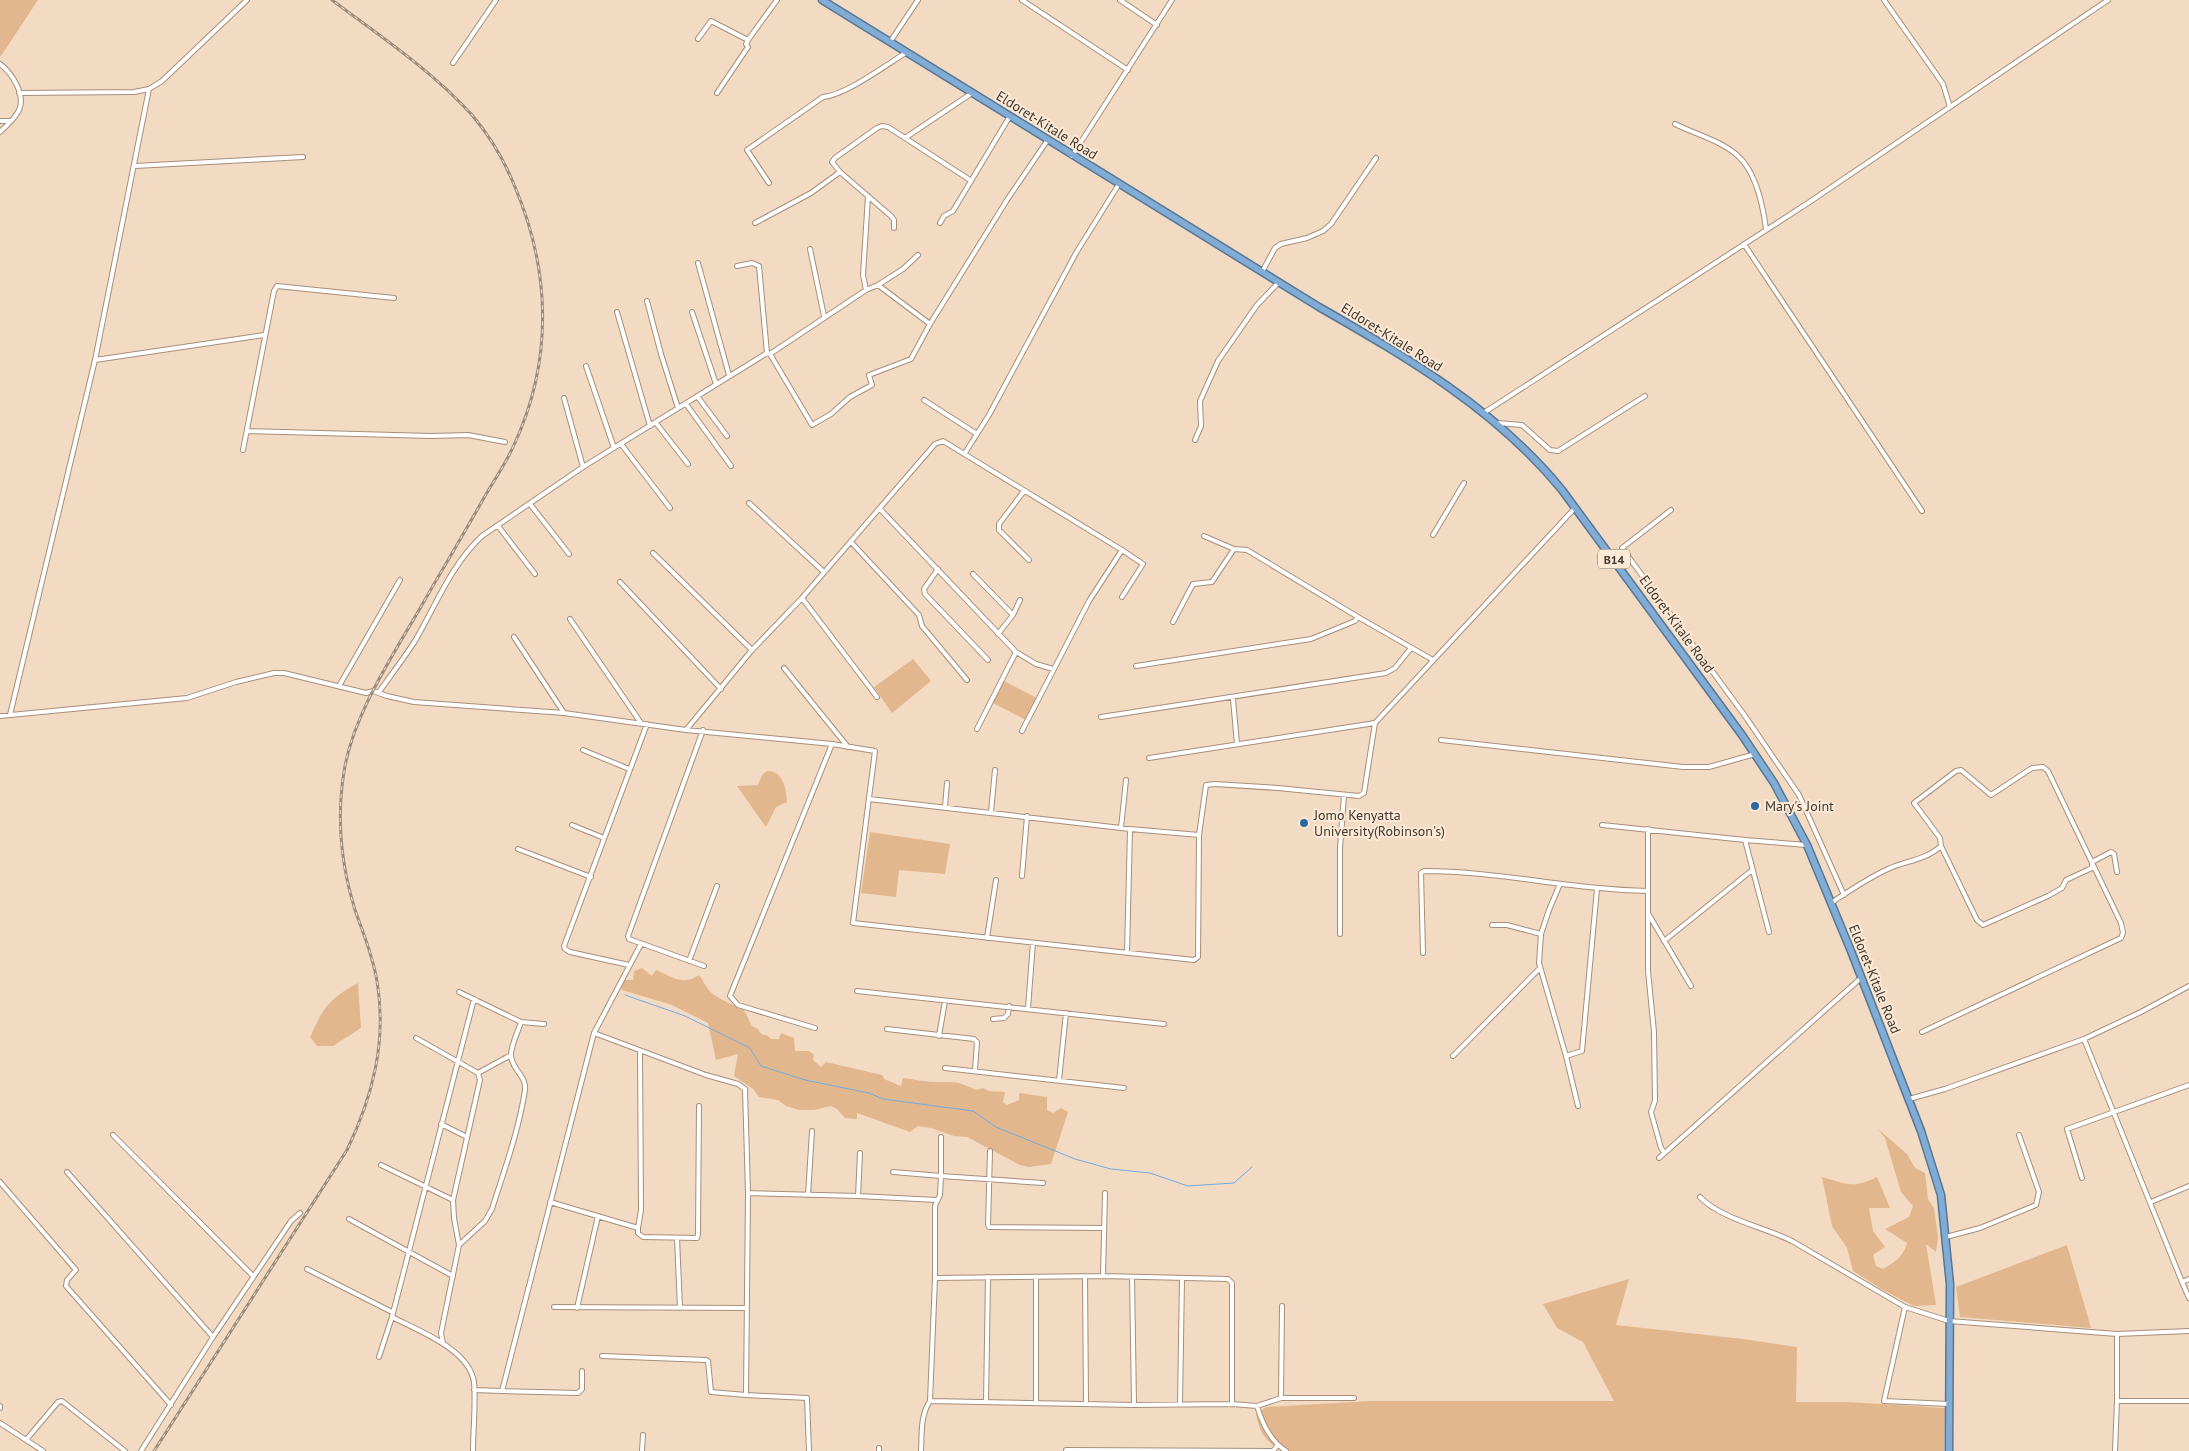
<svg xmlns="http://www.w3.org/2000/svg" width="2189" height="1451" viewBox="0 0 2189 1451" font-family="'PT Sans',sans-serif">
<rect width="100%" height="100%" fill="#f3dac3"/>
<path fill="#e3b78d" d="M0,0H38L1,56H0Z
M913,659L931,681L892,713L874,687Z
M1004,681L1037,698L1026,720L993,703Z
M767,771C784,771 786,789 787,802L776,807L766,827L737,786L758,785L762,775Z
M870,832L950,844L945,874L899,870L896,897L861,893Z
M642,968L652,976L656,970C672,977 683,986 699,975C703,980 707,990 713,994C716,997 740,1009 744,1010L752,1026L758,1029L761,1034L768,1036L771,1039H779L781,1033L794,1038L795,1051H809L814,1055L813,1060L821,1067L826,1062L882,1075L884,1079L901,1086L903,1078C913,1079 925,1082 935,1082C954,1082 958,1081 976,1090L983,1088L989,1091L1005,1092L1003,1102L1007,1105L1019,1100V1093L1047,1097V1110L1053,1113L1061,1108L1068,1112L1051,1164L1029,1167L1020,1165L967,1137L954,1136L931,1128L918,1126L910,1132L857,1113V1119L845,1118L837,1109L831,1106L814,1110H799L786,1106L778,1100L759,1097L753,1089L734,1076L738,1054L716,1060L708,1023L672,1005L622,990L620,987L623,980H633L634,971Z
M358,983L361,1028L333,1046H317L310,1037C323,1008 329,999 358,983Z
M1878,1129L1907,1154L1915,1168L1925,1173L1928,1199L1934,1208L1938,1237L1936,1252L1926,1244L1936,1305L1914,1306L1883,1290L1853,1271L1847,1248L1832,1226L1822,1177C1846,1184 1854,1189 1877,1177L1890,1208H1869L1873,1231L1885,1247L1873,1255L1876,1266L1883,1269C1894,1263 1904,1256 1907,1243L1885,1229L1909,1217L1913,1206L1901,1192L1885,1138Z
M2067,1245L2091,1328L1960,1317L1956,1287Z
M1629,1279L1616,1325L1743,1339L1797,1347L1796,1402H1847L1945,1408L1944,1451H1281C1265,1440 1260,1434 1256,1414L1266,1407L1371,1401H1614L1583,1342L1557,1328L1543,1304Z"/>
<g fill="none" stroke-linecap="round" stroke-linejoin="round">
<path stroke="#6eace5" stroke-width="1" d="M625,995L685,1016L750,1048L761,1066L805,1080L869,1093L883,1099L973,1111L996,1127L1075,1159L1111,1169L1150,1173L1188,1186L1234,1183L1252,1167"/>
<g stroke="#a68f7a" stroke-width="6">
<path id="minor" d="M1022,0L1128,70
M1120,0L1157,25
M1884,0L1943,84L1950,107
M698,39L711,21L748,40
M890,42L918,0
M453,63L496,0
M0,64C12,73 26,95 19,110C15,119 6,126 0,132
M19,93L134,92L149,89L162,81L247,0
M717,93L748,47L746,44L748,40L777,0
M0,121H11
M1675,124C1695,134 1722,141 1738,156C1756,172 1763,206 1766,229
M905,138L972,93
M1072,156L1172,0
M135,166L303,157
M769,183L747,150L823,97C846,95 886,65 907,52
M755,223L811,193L840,172
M940,223L944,216L953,211L1010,116
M894,228V220L891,216L840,172L832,162L835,158L877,128L882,126L888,127L970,180
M1744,244L1922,511
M810,249L824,316
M698,263L729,375
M737,266L752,263L759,266L767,353
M1262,272L1275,248L1281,244L1307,238L1323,231L1331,224L1376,158
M878,285L903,269L918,255
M866,290L878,285L930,324
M647,301L661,354L678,408
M617,312L650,426
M692,312L716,384
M770,354L812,425L831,414L850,397L872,385L869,375L911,359L930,324L1007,200L1047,141
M95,360L264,335
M586,366L614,448
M697,396L727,436
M564,398L583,467
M924,400L977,434
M686,404L731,466
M1485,412L1808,203L2108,0
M656,423L688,464
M1497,423L1522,425L1550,450L1558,451L1645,396
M247,431L432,436L468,435L505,442
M1195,440L1201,426L1200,401L1218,361L1257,305L1279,282
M621,444L670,508
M243,450L274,291L277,286L394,298
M965,453L989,415L1076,253L1119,184
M1024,491L999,524V530L1029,560
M749,503L824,572
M530,504L569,554
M880,509L1016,652L1036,664L1053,669
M1671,510L1622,548L1745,716L1799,795L1844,895
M498,526L535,574
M1433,535L1464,483
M1204,536L1234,549L1247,550L1358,617
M851,542L919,615L922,626L967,680
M1122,550L1143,564L1122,597
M653,553L752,650
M938,569L924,589L925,594L988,660
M973,574L1013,615L998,634
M620,582L721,689
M802,598L877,697
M1013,615L1020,600
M570,619L641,723
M1173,622L1193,584L1212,582L1234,549
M514,637L564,713
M1136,666L1311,639L1355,621L1358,617L1433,660
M784,668L848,747
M339,686L400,580
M379,692C391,675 404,658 415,641C436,605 451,565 482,536L583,467L767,353L770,354L866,290L863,275L868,196
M1233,699L1237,744
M10,715L95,360L149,89
M0,716L187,698L236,682L274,673H284L366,693L373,691L387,696L414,702L564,713L686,730L832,744L875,751L853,923L1194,960L1198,957L1199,835L1206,785L1215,784L1278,788L1359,796L1364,793L1375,723L1575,508
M1101,717L1386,673L1395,668L1411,648
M977,729L1016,652
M686,730L752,650L802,598L935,444L943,441L1122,550L1089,601L1022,731
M703,730L628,936L629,939L704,966
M1441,740L1683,767H1709L1755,754
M583,750L629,769
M1149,758L1375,723
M869,799L1130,829L1199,835
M945,807L947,783
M991,812L995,770
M572,825L604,838
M1602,825L1745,840L1807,845
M1121,828L1126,780
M1648,829V971L1654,1032L1655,1101L1651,1112L1661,1148L1664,1152
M1745,840L1769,932
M1941,846L1977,920L1983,925L2048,896L2062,888L2066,880L2092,868V862L2111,852L2114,854L2117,872
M518,849L591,877
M1022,876L1027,816
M1560,884L1549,910L1541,934L1539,963L1566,1056
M1831,903C1849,891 1868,878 1888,869C1905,861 1926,860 1941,846L1940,838L1914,803L1956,771L1961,770L1991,795L2032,768L2043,767L2048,771L2121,923L2123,933L2121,938L1922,1032
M1649,915L1691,986
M1492,925H1507L1541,934
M1340,934V848L1344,795
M987,938L996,880
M1664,941L1751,871
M1127,953L1130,829
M1423,953L1421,873L1424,871C1499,871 1573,890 1648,891
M689,961L717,886
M629,965L570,952L565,949L564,946L647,724
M857,991L1164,1024
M459,992L521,1022L544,1024
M1028,1008L1033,943
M993,1019L1004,1018L1008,1014L1009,1006
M815,1028L738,1005L730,996L832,744
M887,1029L974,1039L977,1042L975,1070
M594,1033L706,1075L738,1084L745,1089L748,1193L746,1395L807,1398L809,1451
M939,1036L945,1001
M416,1038L478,1073L480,1080L453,1200L454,1218L459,1245L441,1333L443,1343
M2084,1039L2182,1282
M1453,1056L1539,969
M945,1068L1124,1088
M478,1073L511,1055
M1059,1080L1066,1013
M1909,1099L1945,1089L2084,1039L2141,1012L2189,986
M1578,1106L1566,1056L1582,1051L1597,889
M441,1124L467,1137
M113,1135L253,1276
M990,1151L988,1225L989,1227L1103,1228
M1659,1158L1861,978
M381,1165L453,1200
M67,1172L213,1337
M893,1172L941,1176V1137
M2082,1178L2067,1129L2189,1085
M0,1182L76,1270L67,1280L66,1286L171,1405
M748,1193L858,1196L937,1200
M808,1195L812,1131
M858,1196L860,1153
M1700,1197C1721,1219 1764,1227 1792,1241L1905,1307L1949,1321L2117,1334L2189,1331
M550,1202L638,1228V1233L643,1237L697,1238L698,1234L699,1106
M2151,1202L2189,1186
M349,1219L453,1276
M638,1228L641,1210L640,1051
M1946,1237L1980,1228L2036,1205L2039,1192L2019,1135
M677,1238L680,1308
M459,1245L485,1221L492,1209C504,1171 519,1130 525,1090C527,1076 511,1069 511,1055C511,1045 518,1032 521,1022
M307,1269L392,1312
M1085,1276L1086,1404
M1103,1276L1105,1193
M1036,1277V1402
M1132,1277L1134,1405
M935,1278L1103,1276L1228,1279L1232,1283V1404
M2189,1279L2182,1282L2189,1298
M554,1307L745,1308
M1905,1307L1884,1401L1949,1404
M577,1308L598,1216
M392,1317C417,1330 469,1349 474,1382C476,1404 473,1429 473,1451
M2117,1334V1401
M602,1356L706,1360L708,1361L711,1392L746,1395
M379,1357L392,1317L474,999
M474,1390L502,1391L594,1033L641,944
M502,1391L578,1393L582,1389V1371
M1281,1398L1282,1306
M930,1401L1134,1405L1232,1404L1257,1406L1281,1398H1354
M986,1402L988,1277
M1180,1404L1182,1278
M0,1406V1408
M1257,1406C1262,1423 1270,1441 1286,1451
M0,1423L43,1451
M26,1440L58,1402L62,1401L125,1451
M879,1448V1451
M1066,1450L1273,1451L1277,1446
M141,1451L213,1337L291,1221L300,1213
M642,1451L643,1435
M921,1451C922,1434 920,1416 930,1401L935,1278V1206L940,1195L941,1176L1043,1183
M2115,1451L2117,1401H2189"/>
</g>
<g stroke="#567795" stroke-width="9">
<path id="trunk" d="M822,0L1319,307C1408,358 1496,409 1562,490L1742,735L1774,783L1807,845L1851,951L1921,1131L1941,1195L1950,1284L1949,1451"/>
</g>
<use href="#minor" stroke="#fff" stroke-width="4"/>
<use href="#trunk" stroke="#80acd6" stroke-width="6"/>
<g stroke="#9d8c7b" stroke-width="3">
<path id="rail" d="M154,1451L347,1150C373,1096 387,1041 377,981C373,957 364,935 356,913C341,866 336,821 344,772C353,711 400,645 430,591C448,560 467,528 485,496C495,479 506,463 514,445C553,361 551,272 515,187C505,162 490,136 472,115C431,70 380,36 332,0"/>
</g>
<use href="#rail" stroke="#fce9d6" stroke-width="1" stroke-dasharray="4" stroke-linecap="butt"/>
</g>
<g fill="#2a6ba1" stroke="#fce9d6" stroke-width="2">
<circle cx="1755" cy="806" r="5"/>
<circle cx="1304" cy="823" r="5"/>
</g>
<g text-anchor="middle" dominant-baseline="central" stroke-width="4" stroke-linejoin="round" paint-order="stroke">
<rect fill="#fce9d6" stroke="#7a6e61" stroke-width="1" x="1598" y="549.5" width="32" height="19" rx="4"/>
<g font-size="12" font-weight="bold" fill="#42392f">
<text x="1614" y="559">B14</text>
</g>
<g font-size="14" fill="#42392f" stroke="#fce9d6">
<text transform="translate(1047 125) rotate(32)">Eldoret-Kitale Road</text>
<text transform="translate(1392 337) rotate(32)">Eldoret-Kitale Road</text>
<text transform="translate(1677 624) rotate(54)">Eldoret-Kitale Road</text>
<text transform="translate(1875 979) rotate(68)">Eldoret-Kitale Road</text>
</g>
<g font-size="14" fill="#42392f" stroke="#fce9d6" text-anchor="start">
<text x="1765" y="806">Mary's Joint</text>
<text x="1314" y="815">Jomo Kenyatta<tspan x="1314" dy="16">University(Robinson's)</tspan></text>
</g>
</g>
</svg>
